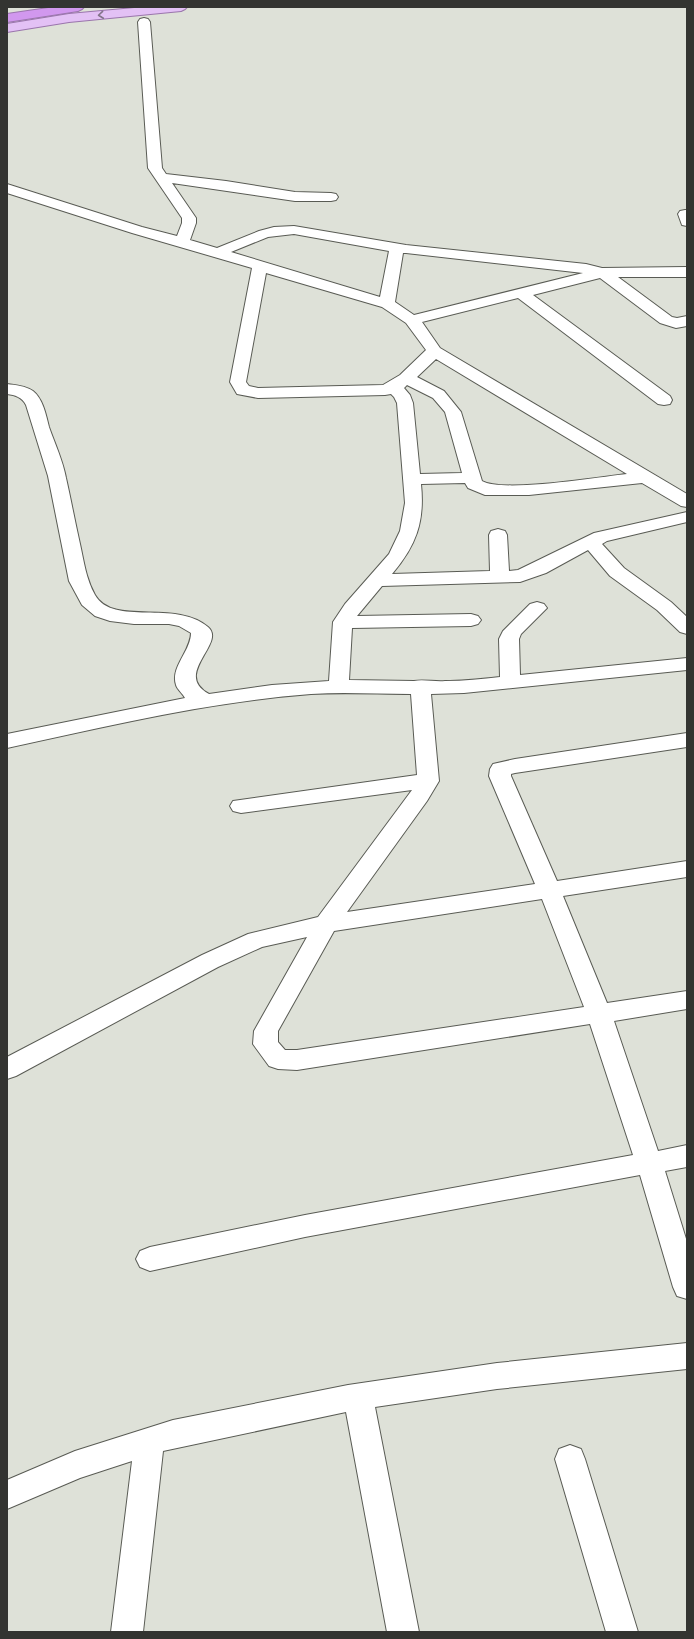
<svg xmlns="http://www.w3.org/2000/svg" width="694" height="1639" viewBox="0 0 694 1639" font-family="Poppins,sans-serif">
<rect width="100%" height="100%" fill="#dee1d8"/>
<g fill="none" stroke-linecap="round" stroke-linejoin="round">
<g stroke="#595b54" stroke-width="2">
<path id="minor" d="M144,18L148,19L150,22L162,168L166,174L226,181L295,192L331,193L336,194L338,197L336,200L331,201H295L172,183L196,218V223L190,240L217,248L259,231L274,227L294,226L406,245L586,264L602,268L687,267V277H618L672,317L677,318L687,316V326L676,328L660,323L600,278L533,295L670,396L672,400L670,404L664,405L658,404L518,298L422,322L440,348L687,494V507L681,506L642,483L529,495H485L468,488L465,483L421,484C425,522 416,546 392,574L490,571L489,535L491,531L498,529L505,531L507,535L509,571L518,570L594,533L687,512V522L607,541L602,544L624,568L671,602L687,617V634L680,632L657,610L610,576L588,550L546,573L520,582L382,586L357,616L471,614L478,616L481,620L478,624L471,626L352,628L349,680L414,681C423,679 435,682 445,681C464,681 482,679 500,677L499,639L503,631L530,604L537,602L544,604L547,608L521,634L519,639L520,675L687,658V670L464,693L431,694L439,781L427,801L347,912L535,884L489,776L490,769L493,764L515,759L687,733V747L515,773L511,774V776L557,881L687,861V877L563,896L607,1003L687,991V1009L614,1021L658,1151L687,1145V1167L665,1171L687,1242V1299L677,1296L673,1287L640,1175L305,1237L150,1271L140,1267L136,1259L140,1251L150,1247L305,1215L633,1155L590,1024L297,1070L278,1069L269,1066L253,1044L254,1031L307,937L262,947L218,967L16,1076L7,1079V1057L202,955L248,934L318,917L412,790L241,813L233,811L230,806L233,801L417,775L411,694C377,694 344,692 311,694C208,702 107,726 7,748V734L185,698C183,694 177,689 176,685C170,667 191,651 191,633L179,626L169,624H134L110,621L95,616L82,605L69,581L48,476L26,405C22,397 15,395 7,394V384C15,385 26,386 33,391C43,399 46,415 49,427C55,444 63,461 66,478C71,500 75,522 80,544C84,562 86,579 95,595C113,627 176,599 208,627C227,643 172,674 209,694L272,685L329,681L333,622L345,604L389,554L400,531L405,503L397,403L394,397L391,394L385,395L258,398L237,394L230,382L252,268L132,233L7,193V184L142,227L177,236L182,223V218L148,168L138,22L140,19ZM294,234L389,251L380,297L231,252L268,237ZM403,253H406L583,273L414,315L395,302ZM266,273L382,307L406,323L426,350L400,375L383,385L258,388L249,386L246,382ZM436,359L627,474C599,477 503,493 482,481L461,412L444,391L417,377ZM407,385L433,398L445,412L462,473L420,474L413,403L410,395L404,388ZM542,899L584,1007L297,1050H285L278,1042V1031L334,931Z
M685,210H687V226L682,225L678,214L680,211Z
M687,1343V1369L497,1389L375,1407L419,1632H387L346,1412L163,1451L143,1632H111L132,1461L80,1478L7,1509V1480L75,1451L173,1420L348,1385L497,1363Z
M570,1445L581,1449L585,1459L638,1632H606L555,1459L559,1449Z"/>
</g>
<g stroke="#9a75ac" stroke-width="2">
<path id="major" d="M145,7H187L185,9L181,11L69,22L7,32V24L69,14Z"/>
</g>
<g stroke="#9a75ac" stroke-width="2">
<path id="highway" d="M55,7H84L82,9L78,11L7,22V14Z"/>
</g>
<use href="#minor" fill="#fff" fill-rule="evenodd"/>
<use href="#major" fill="#e3c1f5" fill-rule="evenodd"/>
<use href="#highway" fill="#d198ee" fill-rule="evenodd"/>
</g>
<defs><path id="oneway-chevron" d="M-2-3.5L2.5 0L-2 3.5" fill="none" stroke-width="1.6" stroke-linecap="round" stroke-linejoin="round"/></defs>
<use stroke="#827389" href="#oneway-chevron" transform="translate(101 15) rotate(174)"/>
<rect width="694" height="1639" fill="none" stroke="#333431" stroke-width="16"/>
</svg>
